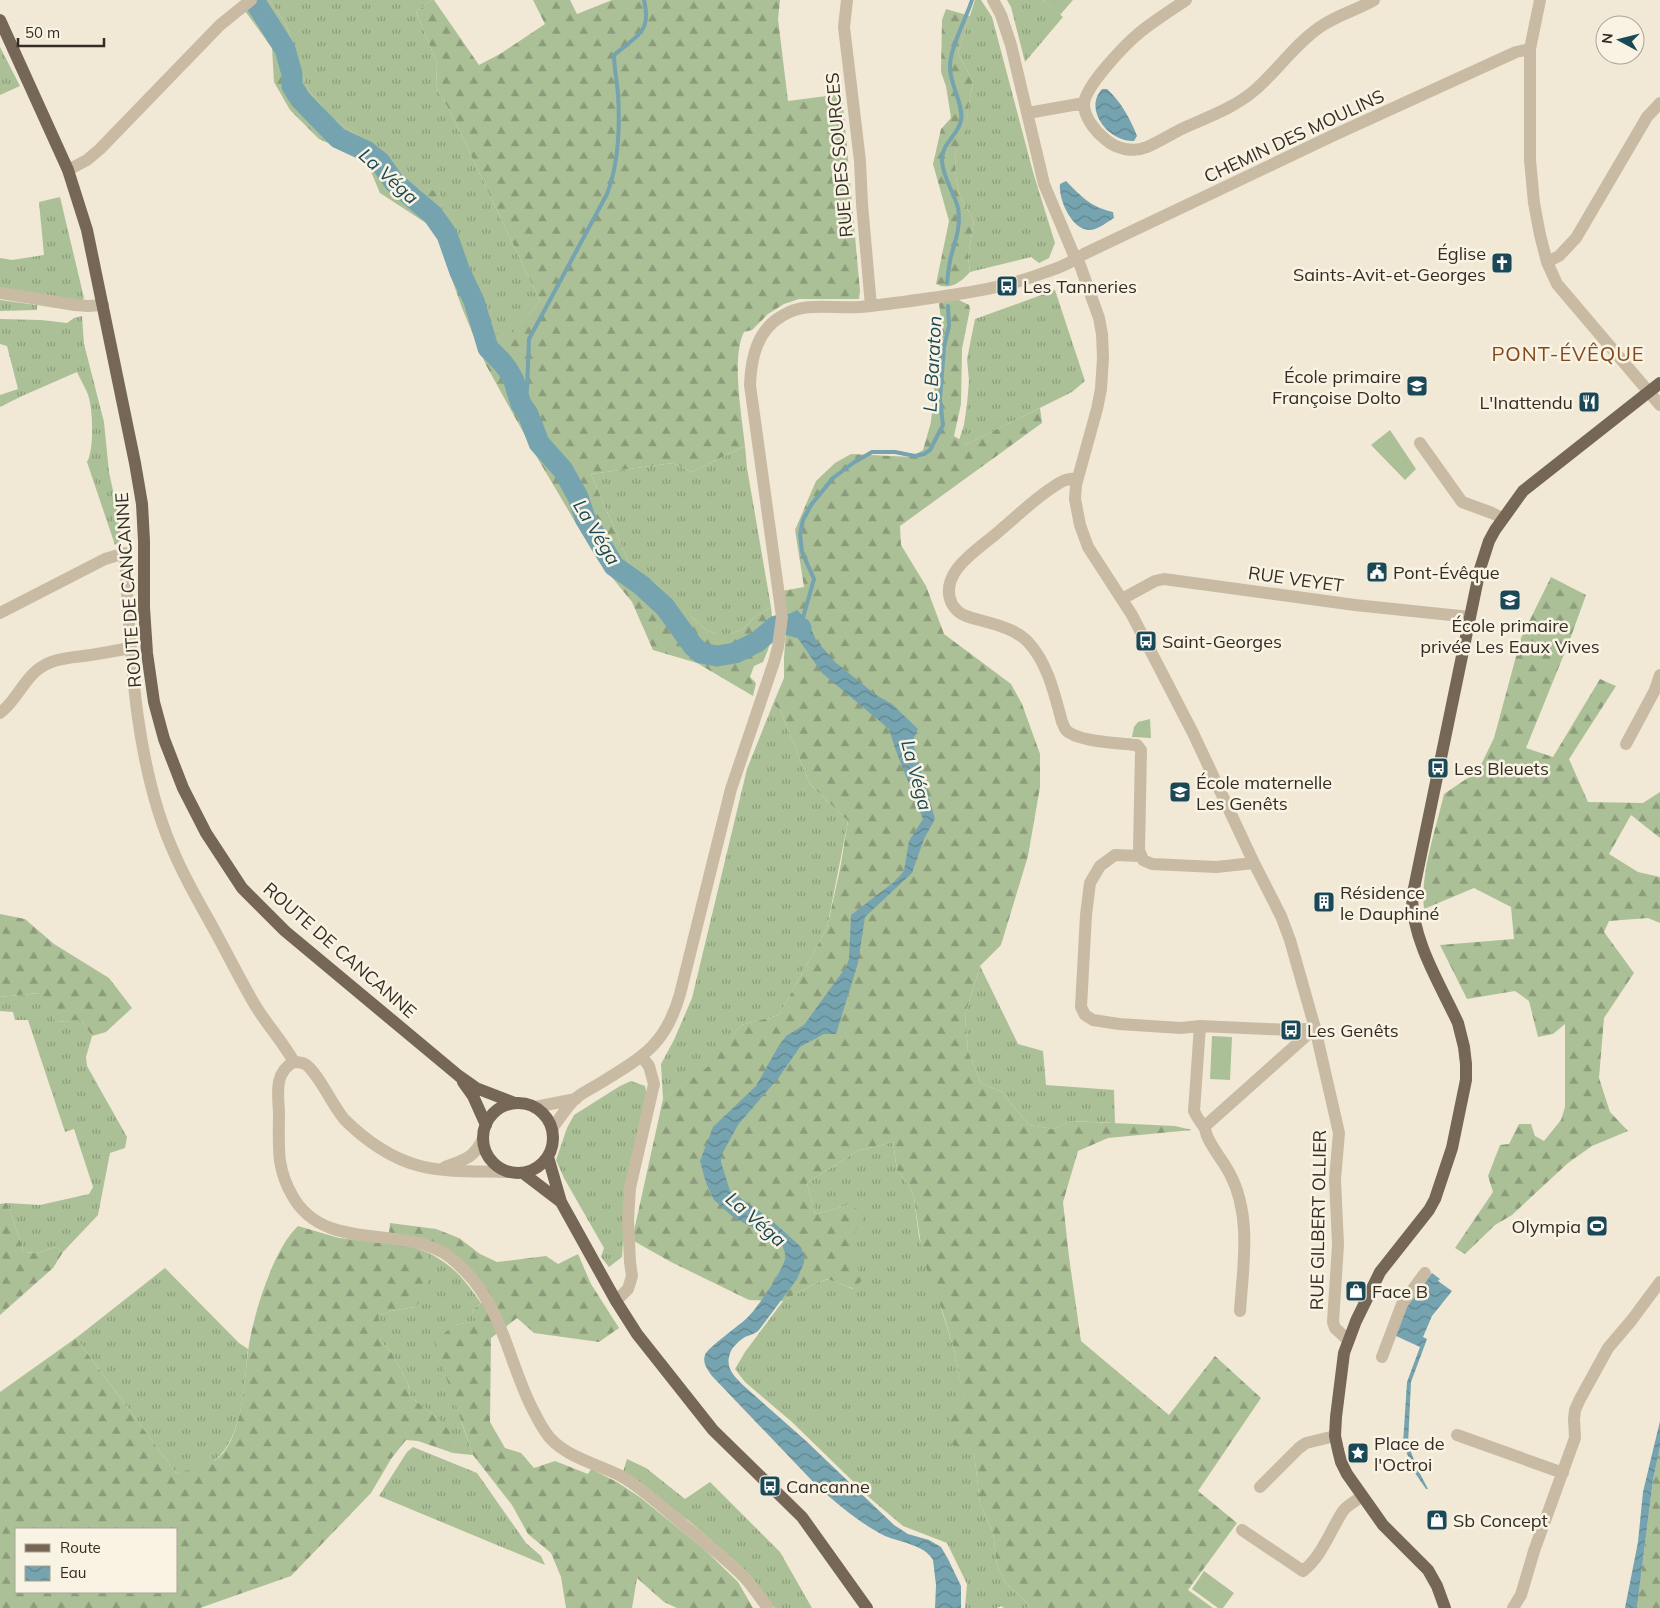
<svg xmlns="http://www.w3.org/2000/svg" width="1660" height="1608" viewBox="0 0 1660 1608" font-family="Mulish,sans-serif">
<defs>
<pattern id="grass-tufts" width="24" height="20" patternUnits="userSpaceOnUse" patternTransform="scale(1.25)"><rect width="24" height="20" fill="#abc097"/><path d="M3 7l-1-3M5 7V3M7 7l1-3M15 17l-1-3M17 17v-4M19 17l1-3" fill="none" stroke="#8c9c7b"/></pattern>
<pattern id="forest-firs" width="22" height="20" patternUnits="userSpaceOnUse" patternTransform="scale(1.25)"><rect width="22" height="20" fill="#abc097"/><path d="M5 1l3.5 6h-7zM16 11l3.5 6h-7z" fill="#8c9c7b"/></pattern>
<pattern id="water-waves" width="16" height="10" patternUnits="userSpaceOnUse" patternTransform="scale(1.25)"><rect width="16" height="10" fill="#75a3af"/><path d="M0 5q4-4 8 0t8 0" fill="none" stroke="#61858e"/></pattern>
</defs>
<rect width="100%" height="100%" fill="#f1e9d6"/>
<path fill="url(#grass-tufts)" d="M269,0H431L416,12L437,63L436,87L451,113L540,301L503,345L447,222L439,192L415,189L380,151L333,119L308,90L286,24Z
M975,0H981L992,17L1033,172L1055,243L1049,258L1039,263L1031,257L970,272L968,256L974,221L960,196L956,178L955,154L966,133L968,109L973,82L958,53Z
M1007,0H1043L1063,17L1025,62L1011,7Z
M0,47L20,86L0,95Z
M60,197L84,298L81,302L0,289V258L12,260L44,255L39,202Z
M1055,290L1085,381L1072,392L967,444L959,440L964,425L967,404L969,381L967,359L975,319Z
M0,300L37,305V310L0,311Z
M82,316L84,344L104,422L109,472L119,518L121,536L119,543L115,545L87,462C94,450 93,413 89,398C87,390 81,381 77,372L22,396L0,407V395L18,389L7,346L0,344V319L41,320L67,323L74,318Z
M745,446L747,468L771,607L755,617L743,629L730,634H716L706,630L660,587L630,565L591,474L673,463L692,472Z
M773,704L780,710L810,784L848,821L827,928L779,1015L741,1025L710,1066L663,1099L661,1064L674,1040L692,998L747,769Z
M980,966L1018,1044L1043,1051L1046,1085L1114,1090L1115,1123L1070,1121L1054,1129L1029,1125L1002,1092L981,1083L968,1051L965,1015Z
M39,993L56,1022L81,1020L92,1036L86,1057L87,1066L127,1137L125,1148L110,1153L98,1215L63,1252L56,1247L36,1253L24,1252L7,1203L40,1205L89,1194L93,1187L74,1129L65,1132L28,1020H15L13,1012L0,1011V997Z
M631,1081L645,1086L647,1095L626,1190L622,1257L609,1267L601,1257L604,1248L564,1178L556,1160L567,1128L574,1115L620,1086Z
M893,1142L897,1170L910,1187L914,1198L919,1237L955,1353L974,1452L980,1504L993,1532L997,1565L1006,1583L1029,1605L1026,1608H1004L1001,1606L997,1608H965L967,1584L947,1543L903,1526L871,1499L792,1422L745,1382L735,1369L745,1352L783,1301L816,1283L829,1279L853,1289L849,1244V1205L815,1214L807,1183L857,1151Z
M429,1253C455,1267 464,1279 481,1303L472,1311L477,1321L454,1325L461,1421L473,1455L453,1453L455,1441L437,1418L410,1396L408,1384L392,1353L381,1342L377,1317L391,1311L415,1307Z
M165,1268L239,1343L248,1349C244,1385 244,1451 203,1467C195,1470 185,1471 176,1473L76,1338Z
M413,1447L477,1473L526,1543L541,1556L545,1565L379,1496L407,1452Z
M627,1459L646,1468L685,1499L710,1482L780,1552L812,1608H775L734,1560L689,1521L623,1472Z"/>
<path fill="url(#forest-firs)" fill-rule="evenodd" d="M259,0H269L286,24L308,90L333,119L380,151L415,189L439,191L447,222L503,344L540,301L451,113L436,87L437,63L416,12L431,0H434L479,65L500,54L545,24L533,0H570L577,14L612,0H780L778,19L788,101L842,94L860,291L859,299H799L784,304L768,314L752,330L744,332C731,357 742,417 745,446L692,472L673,463L591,474L630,565L660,587L668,589L693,618L706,630L716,634H730L743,629L755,617L771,607C774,632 773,639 763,662L754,666L750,677L756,683L753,696L697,663L653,650L632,602L597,559L538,459L486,365L462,308L436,234L429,225L380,193L366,160L319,139L290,110L274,82L272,48L245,11Z
M946,9L970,16L958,53L973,82L968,109L967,133L955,154L956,178L960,196L974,221L968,256L970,272C961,282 950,291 936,284L949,221L933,164L941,129L951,118L946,86L941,72L942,20Z
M957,299L969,305L970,309L962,349L961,404L954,436L967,444L1040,408L1042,423L900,526L901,545L926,586L944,634L1011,684L1022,704L1040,754V787L1028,856L1001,945L980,966L965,1015L968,1051L981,1083L1002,1092L1029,1125L1054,1129L1070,1121L1175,1126L1192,1130L1108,1138L1078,1151L1063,1202L1069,1257L1081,1341L1169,1415L1215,1356L1261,1398L1198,1491L1237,1523L1188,1590L1213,1608H1026L1029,1605L1006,1583L997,1565L993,1532L980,1504L974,1453L951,1444L948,1412L964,1402L955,1353L943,1313L923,1259L914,1198L910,1187L897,1170L893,1142L857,1151L807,1183L815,1214L849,1205L866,1213L849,1244L862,1280L854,1289L828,1279L816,1283L783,1301L749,1300L671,1262L632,1240L663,1099L709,1066L741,1025L779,1015L827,928L840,869L848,821L810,784L780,710L773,704L784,678V658L786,631L782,591L804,587L795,530L816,481L835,463L851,454L911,457L923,450L931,422L941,320L939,303Z
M1551,577L1586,595L1569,642L1526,748L1553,757L1600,679L1616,686L1569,759L1588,802L1643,803L1660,792V838L1631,815L1609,854L1638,872L1660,877V923L1648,918L1609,921L1604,932L1634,973L1604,1018L1599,1078L1610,1112L1628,1131L1592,1146L1568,1163L1512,1215L1495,1225L1465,1254L1455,1248L1493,1192L1488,1176L1500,1145L1509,1144L1519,1124H1531L1535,1136L1544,1141L1561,1120L1565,1107V1024L1553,1034L1538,1037L1529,1001L1515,991L1467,999L1440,945L1514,939L1511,907L1474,888L1424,909C1420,873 1436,829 1444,794L1478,771L1494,738L1521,638Z
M0,914L25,919L54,944L109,978L132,1008L106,1032L92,1036L81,1020L56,1022L38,993L0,997Z
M7,1203L24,1252L36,1253L56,1247L63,1252L53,1268L0,1315V1204Z
M390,1223L436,1229L459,1238L480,1254L497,1262L546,1256L558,1264L578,1254L591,1284L619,1328L599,1342L534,1333L517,1318L491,1338L490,1422L505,1448L521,1453L534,1468L555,1461L588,1474L591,1469L617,1482L641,1498L705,1550L738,1582L753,1608H677L664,1602L637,1578L632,1608H566L561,1577L551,1553L528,1534L512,1505L473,1455L434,1342L454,1325L476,1321L472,1311L489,1296L472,1271L389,1233Z
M298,1226L339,1238L409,1246L429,1253L427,1294L415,1307L391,1311L378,1317L381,1342L392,1353L408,1384L410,1396C421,1405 452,1428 455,1441C455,1445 454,1450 453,1453L418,1441L406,1440L391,1459L371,1493L291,1576L200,1608H0V1392L76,1338L176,1473C192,1469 213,1466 224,1452C243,1427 244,1382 248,1352C252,1318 273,1249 298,1226ZM16,1529H176V1592H16Z
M1660,1447V1608H1637L1653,1480Z"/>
<path fill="#abc097" d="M1043,0H1073L1060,15Z
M1390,430L1416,469L1405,480L1371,445Z
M1150,719L1151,738L1132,737L1134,727L1138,722Z
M1212,1036L1232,1037L1230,1080L1210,1079Z
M1204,1571L1234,1593L1223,1608H1218L1192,1589Z"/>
<path fill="url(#water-waves)" d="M1102,89H1107C1121,102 1130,118 1137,136L1134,141C1109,142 1083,110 1102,89Z
M1066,181C1081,196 1090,207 1113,212L1114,218C1107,222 1098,230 1089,230C1072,230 1058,199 1060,184Z
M797,610L807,620L816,640L835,662L876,695L892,704L918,729L914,738L913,743L935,819L924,839L912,873L865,917L858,963L836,1034H824L800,1047L779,1077L738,1125L721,1156V1162L730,1191L769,1218L801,1247L804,1256V1263L797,1279L759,1330C754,1335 747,1335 742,1339C738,1342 733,1347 731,1351C724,1367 733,1375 744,1386L805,1440L894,1525L908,1534L929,1540L941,1547L948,1559L961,1586V1608H935L936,1585L933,1560C925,1545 900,1542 885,1536C861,1524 840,1506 819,1488L712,1376C708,1370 702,1363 705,1355C707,1348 740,1325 748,1317C756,1310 783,1270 785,1259C786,1255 784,1249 782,1245L732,1216L714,1200L706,1183L700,1161L713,1127L756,1086L778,1047L786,1036L804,1025L846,967L849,959L851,915L894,882L904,871L909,841L923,819L896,751L889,729L822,673L797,637L794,634L784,633L787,615Z
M1432,1273L1440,1279L1438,1281L1452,1291L1432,1316L1423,1337L1427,1339L1411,1382L1408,1444L1417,1468L1428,1489H1426L1415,1473L1403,1444L1407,1382L1420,1347L1394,1335L1408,1301Z
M1660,1421V1447L1653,1480L1637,1608H1625L1638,1542L1643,1492Z"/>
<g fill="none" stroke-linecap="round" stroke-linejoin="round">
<path stroke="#75a3af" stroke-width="4" d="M947,283C948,274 949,265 951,256C956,239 961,226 958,208C954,192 943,178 942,161C941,143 959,135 961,120C964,106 950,84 950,68C949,50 966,19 972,0
M521,404L527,390L529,339L607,194C619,163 620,127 618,94C617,81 614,68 614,55C636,36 652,33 644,0
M802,621L814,579L802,552L800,534L803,520L811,505L833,478L853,463L872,452H895L915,456L924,454L930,450L943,425L940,399L944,347L949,326L948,306"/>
<path stroke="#75a3af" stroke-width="21" d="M252,0L257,5L285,49L292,74V86L301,100L338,138L366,151L380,162L394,182L433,215L447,235L460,272L474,301L488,348L502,362L508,370L514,381L521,404L528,414L539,443L563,470L578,497L585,518L614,566L641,585L665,607L693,646L701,653L717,656L735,653L757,642L776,626L786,624L801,628"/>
<path stroke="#c9bba3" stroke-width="12" d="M847,0L844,27L860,161L862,204L871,306
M993,0L1001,15L1011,45L1044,184L1076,260L1080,265L1099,318L1102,334L1103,358L1101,389L1097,409L1076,485L1075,499L1080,525L1088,547L1132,615L1193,733L1254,863L1281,916L1290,940L1315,1028L1339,1133L1335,1179L1338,1245L1333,1322L1335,1328L1348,1340
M1186,0C1170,11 1154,21 1139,33C1125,45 1085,86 1084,104C1084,117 1095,131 1105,139C1116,149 1133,153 1147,147C1161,141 1174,132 1188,126C1211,116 1235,107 1255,90C1278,70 1295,44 1320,27C1337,15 1357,10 1374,0
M1540,0L1530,49V160L1534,203L1540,235L1547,262L1557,284L1660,405
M1028,113L1084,103
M68,170L87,160L100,149L220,25L251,0
M1547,262L1559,256L1576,238L1647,117L1660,103
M0,293L75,305L88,306L103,305
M1420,443L1462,502L1492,513L1502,518
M1078,478C1073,479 1067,479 1063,481C1058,483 1054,487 1050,489C1031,502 1015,518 997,533C979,549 937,573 952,604C955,609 960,614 966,616C986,623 1013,626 1028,642C1048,663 1055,696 1062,722C1064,725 1064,728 1066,730C1077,742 1120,743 1137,745L1141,750L1139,850L1143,860L1152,864L1216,867L1254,863
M1122,599L1155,581L1164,579L1355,605L1470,617
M0,613L105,559L125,553C130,650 134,766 175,855C187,883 203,909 217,935C230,959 242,983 255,1005C267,1025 283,1042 294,1062
M0,713C15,702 22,683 36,671C50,659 66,658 83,656C99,654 114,651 130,648
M1626,744L1655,690L1660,675
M1140,856L1115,855L1100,866L1090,883L1086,915L1081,1007L1085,1015L1093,1020L1119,1024L1181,1028L1200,1026
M535,1107L576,1099
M1204,1127L1315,1028
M552,1128C560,1119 567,1106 576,1098C583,1092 594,1087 602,1082C644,1056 666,1044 680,994L731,789L774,662L778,647L782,617L750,385C751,358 757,330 782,316C805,301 834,309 860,307C881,305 903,302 924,299C967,293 1005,288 1046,272C1059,268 1072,262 1084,254L1332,136L1516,52L1530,49
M445,1167C465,1159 473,1159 483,1139
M508,1172C481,1171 447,1173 420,1166C392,1159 365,1140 345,1120C333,1107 318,1072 305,1064C301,1062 298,1062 294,1062C274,1072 278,1094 279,1112C279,1128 278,1145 280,1161C282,1173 286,1185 292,1195C322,1251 394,1226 442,1252C450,1256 457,1263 464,1270C503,1308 509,1364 533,1410C538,1420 543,1430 550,1438C568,1458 598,1464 621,1476C642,1488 660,1505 679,1521C700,1539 723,1556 743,1576C753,1586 760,1598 768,1608
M616,1301L628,1289L632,1276L630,1262L628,1220L630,1188L654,1084L649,1066L642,1057
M1240,1311C1243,1266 1252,1216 1230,1174C1224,1162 1214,1151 1208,1138C1206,1135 1206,1130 1204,1127C1200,1121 1197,1118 1194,1111L1200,1026L1291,1030L1315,1028
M1382,1357L1402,1304L1425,1273
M1457,1435L1563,1473
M1260,1487L1299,1448L1306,1443L1335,1436
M1242,1530L1303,1571C1322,1556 1330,1531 1343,1511C1347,1505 1356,1501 1362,1496
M1513,1608L1521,1595L1534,1551L1575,1438L1574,1419L1575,1410L1580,1399L1608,1348L1631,1321L1660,1282"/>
<path stroke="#766655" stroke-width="12" d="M0,20L68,170L87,230L135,463L142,504L144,541V608L147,653L154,702L164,739L183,788L206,833L242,888L285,931L459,1076L476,1088L515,1103
M463,1082L473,1096L486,1125
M483 1138a35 35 0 1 1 70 0a35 35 0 1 1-70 0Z
M548,1157L561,1202L616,1301L637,1334L713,1430L802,1517L867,1608
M523,1173L561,1202
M1445,1608L1437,1586L1428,1570L1383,1525L1347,1474L1341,1462L1338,1450L1335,1436L1336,1417L1344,1353L1356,1321L1380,1272L1429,1210L1435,1199L1452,1148L1466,1080V1064L1464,1047L1458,1023C1440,984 1413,942 1412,898L1480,569L1489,541L1495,530L1523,491L1660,383"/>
</g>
<defs>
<g id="church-square" transform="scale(1.125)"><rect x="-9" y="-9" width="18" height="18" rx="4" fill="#1a4856" stroke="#f9f3e3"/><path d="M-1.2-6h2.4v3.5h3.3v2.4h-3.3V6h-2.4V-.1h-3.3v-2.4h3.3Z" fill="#fff"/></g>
<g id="bus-square" transform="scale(1.125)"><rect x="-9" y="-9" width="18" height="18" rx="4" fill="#1a4856" stroke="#f9f3e3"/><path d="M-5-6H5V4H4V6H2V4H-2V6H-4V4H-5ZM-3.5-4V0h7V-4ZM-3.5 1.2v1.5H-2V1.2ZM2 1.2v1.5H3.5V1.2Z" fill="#fff"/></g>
<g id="school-square" transform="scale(1.125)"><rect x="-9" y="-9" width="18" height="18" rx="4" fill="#1a4856" stroke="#f9f3e3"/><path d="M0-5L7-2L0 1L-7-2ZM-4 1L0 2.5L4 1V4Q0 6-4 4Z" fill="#fff"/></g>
<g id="restaurant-square" transform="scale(1.125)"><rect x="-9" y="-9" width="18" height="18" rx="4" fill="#1a4856" stroke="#f9f3e3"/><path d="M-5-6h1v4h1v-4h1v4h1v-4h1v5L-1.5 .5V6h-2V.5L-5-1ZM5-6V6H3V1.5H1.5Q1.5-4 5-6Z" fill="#fff"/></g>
<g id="civic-square" transform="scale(1.125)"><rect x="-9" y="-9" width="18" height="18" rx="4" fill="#1a4856" stroke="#f9f3e3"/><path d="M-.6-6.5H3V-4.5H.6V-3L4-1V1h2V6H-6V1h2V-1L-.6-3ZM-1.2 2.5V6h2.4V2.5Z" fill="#fff"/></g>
<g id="building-square" transform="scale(1.125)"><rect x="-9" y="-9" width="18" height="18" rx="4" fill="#1a4856" stroke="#f9f3e3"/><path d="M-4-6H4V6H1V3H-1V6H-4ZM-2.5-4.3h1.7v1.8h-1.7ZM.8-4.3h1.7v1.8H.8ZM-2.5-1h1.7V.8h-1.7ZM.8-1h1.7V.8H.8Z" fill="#fff"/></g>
<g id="stadium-square" transform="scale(1.125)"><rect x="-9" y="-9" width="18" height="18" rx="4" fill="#1a4856" stroke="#f9f3e3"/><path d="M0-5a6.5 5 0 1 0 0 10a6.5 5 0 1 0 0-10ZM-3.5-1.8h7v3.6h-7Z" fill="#fff"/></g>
<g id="shop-square" transform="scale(1.125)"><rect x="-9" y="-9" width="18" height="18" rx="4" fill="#1a4856" stroke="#f9f3e3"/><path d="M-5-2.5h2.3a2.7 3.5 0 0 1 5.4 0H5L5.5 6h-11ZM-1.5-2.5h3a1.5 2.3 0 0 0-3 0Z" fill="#fff"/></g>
<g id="sight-square" transform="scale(1.125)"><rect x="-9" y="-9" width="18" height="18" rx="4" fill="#1a4856" stroke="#f9f3e3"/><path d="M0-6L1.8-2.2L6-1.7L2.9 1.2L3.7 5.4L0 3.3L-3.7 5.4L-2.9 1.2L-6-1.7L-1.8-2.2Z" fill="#fff"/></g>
</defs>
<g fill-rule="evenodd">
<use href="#church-square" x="1502" y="263"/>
<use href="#bus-square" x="1007" y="286"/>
<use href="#school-square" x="1417" y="386"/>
<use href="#restaurant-square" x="1589" y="402"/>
<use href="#civic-square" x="1377" y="572"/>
<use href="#school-square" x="1510" y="600"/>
<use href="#bus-square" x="1146" y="641"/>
<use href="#bus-square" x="1438" y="768"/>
<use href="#school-square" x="1180" y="792"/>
<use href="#building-square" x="1324" y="902"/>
<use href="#bus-square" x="1291" y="1030"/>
<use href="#stadium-square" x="1597" y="1226"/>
<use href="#shop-square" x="1356" y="1291"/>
<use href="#sight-square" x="1358" y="1453"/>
<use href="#bus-square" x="770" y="1486"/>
<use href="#shop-square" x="1437" y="1520"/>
</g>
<g text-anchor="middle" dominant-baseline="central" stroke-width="5" stroke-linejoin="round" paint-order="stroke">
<g font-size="18" fill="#342c25" stroke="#f9f3e3">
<text transform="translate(1294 136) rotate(-25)">CHEMIN DES MOULINS</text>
<text transform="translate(839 155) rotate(-95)">RUE DES SOURCES</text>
<text transform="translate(1296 579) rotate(8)">RUE VEYET</text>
<text transform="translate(128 590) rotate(-94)">ROUTE DE CANCANNE</text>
<text transform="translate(340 950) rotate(41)">ROUTE DE CANCANNE</text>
<text transform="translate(1318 1220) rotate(-89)">RUE GILBERT OLLIER</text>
</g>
<g font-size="18" fill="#342c25" stroke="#f9f3e3" text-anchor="start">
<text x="1486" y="253" text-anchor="end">Église<tspan x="1486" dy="21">Saints-Avit-et-Georges</tspan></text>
<text x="1023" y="286">Les Tanneries</text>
<text x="1401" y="376" text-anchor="end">École primaire<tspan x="1401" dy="21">Françoise Dolto</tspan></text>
<text x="1573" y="402" text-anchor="end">L'Inattendu</text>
<text x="1393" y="572">Pont-Évêque</text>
<text x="1510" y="625" text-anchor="middle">École primaire<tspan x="1510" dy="21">privée Les Eaux Vives</tspan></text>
<text x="1162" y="641">Saint-Georges</text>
<text x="1454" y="768">Les Bleuets</text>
<text x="1196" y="782">École maternelle<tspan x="1196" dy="21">Les Genêts</tspan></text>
<text x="1340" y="892">Résidence<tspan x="1340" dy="21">le Dauphiné</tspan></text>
<text x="1307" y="1030">Les Genêts</text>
<text x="1581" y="1226" text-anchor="end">Olympia</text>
<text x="1372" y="1291">Face B</text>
<text x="1374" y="1443">Place de<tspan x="1374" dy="21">l'Octroi</tspan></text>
<text x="786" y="1486">Cancanne</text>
<text x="1453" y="1520">Sb Concept</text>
</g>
<g font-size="19" font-style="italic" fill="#1a4856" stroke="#f9f3e3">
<text transform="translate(389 176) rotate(42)">La Véga</text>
<text transform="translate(932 364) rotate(-87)">Le Baraton</text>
<text transform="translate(597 532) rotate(59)">La Véga</text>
<text transform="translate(917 775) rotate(75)">La Véga</text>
<text transform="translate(756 1219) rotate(41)">La Véga</text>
</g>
<g font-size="20" letter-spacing="1" fill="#85471c" stroke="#f9f3e3">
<text x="1568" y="353">PONT-ÉVÊQUE</text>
</g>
</g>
<rect x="15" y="1528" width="162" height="65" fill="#f9f3e3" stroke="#aaa397"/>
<rect x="25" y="1544" width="25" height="8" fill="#766655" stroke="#aaa397"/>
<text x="60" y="1553" font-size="15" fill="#342c25">Route</text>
<rect x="25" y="1566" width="25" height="15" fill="url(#water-waves)" stroke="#aaa397"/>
<text x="60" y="1578" font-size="15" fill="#342c25">Eau</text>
<g transform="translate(1620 40) rotate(277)"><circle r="24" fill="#f9f3e3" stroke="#aaa397"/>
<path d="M0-4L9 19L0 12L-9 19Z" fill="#1a4856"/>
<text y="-8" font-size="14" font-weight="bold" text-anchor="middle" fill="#342c25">N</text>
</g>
<path d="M18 38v8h86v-8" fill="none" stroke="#342c25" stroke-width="2.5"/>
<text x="25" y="38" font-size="15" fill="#342c25" stroke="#f9f3e3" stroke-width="4" paint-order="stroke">50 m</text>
</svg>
